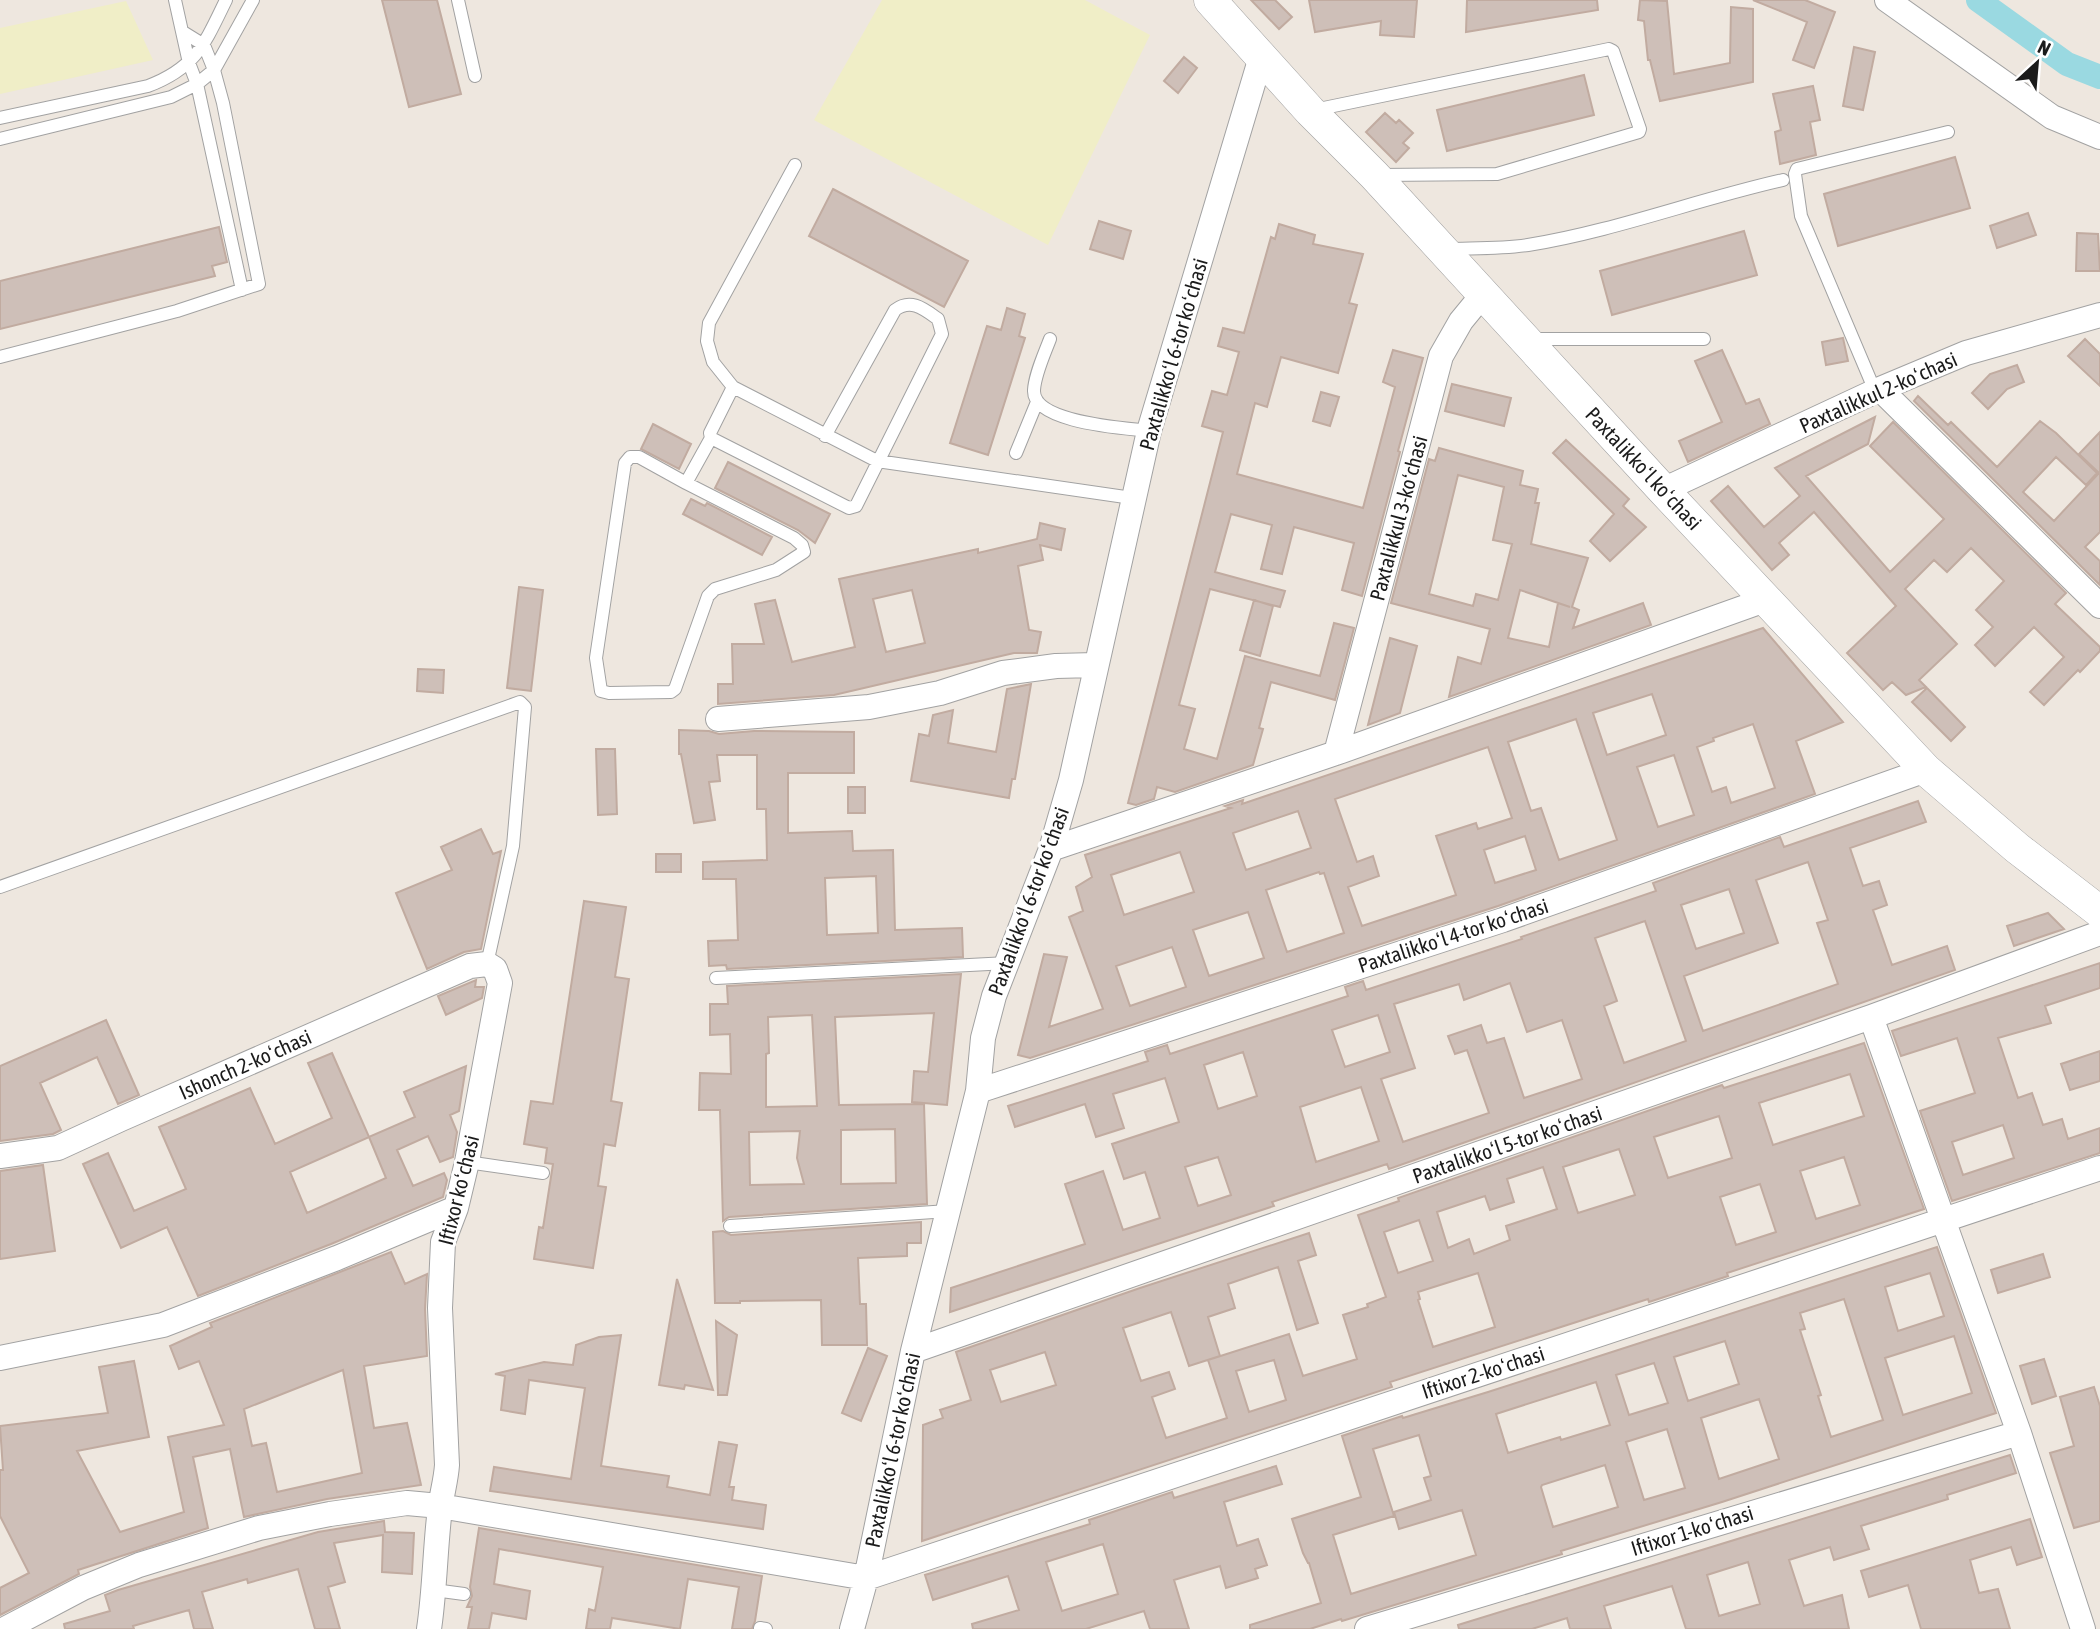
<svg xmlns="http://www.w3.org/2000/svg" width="2100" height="1629" viewBox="0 0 2100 1629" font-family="'Asap Condensed',sans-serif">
<rect width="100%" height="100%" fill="#eee7df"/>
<path fill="#f0eec7" d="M882,0H1085L1150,35L1048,245L814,120Z
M126,1L153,60L0,94V28Z"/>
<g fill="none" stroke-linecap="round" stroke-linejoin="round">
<path stroke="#9ad9e1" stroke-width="24" d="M1978,0L2067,64L2100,77"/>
</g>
<path fill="#cebfb8" stroke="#c1aba0" stroke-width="2" fill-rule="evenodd" d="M382,0H437L461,94L409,107Z
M1251,0H1275L1292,17L1279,29Z
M1309,0H1417L1414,37L1380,35L1381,21L1315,32Z
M1467,0H1597L1598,10L1466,32Z
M1640,0L1667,1L1674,74L1730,63L1731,7L1753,9V82L1660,101L1650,60H1648L1644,21L1638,20Z
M1753,0H1805L1835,12L1814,68L1793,60L1807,22Z
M1854,47L1875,52L1863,110L1843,106Z
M1184,57L1197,68L1178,93L1164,81Z
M1584,75L1594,115L1447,151L1437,110Z
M1813,86L1820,120L1810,122L1816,155L1780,164L1775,132L1781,130L1773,94Z
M1385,113L1396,123L1399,120L1413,133L1403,143L1409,148L1396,162L1366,132Z
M1955,157L1970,208L1838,246L1824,194Z
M833,189L968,261L944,307L809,236Z
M2028,213L2036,235L1997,248L1990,226Z
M1099,221L1131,231L1123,259L1090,249Z
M1279,224L1315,235L1313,244L1363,254L1349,303L1357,305L1338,373L1281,357L1267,407L1255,403L1237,474L1363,508L1395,387L1383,382L1393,350L1423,358L1398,451L1400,452L1362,596L1342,590L1354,543L1294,527L1282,574L1261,569L1272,525L1231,514L1215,572L1285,591L1280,607L1210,589L1179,705L1195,709L1184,749L1217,759L1245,656L1320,676L1334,623L1354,628L1335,700L1271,682L1259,728L1263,729L1253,765L1175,792L1157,787L1154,799L1136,805L1128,803L1223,432L1202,426L1212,391L1227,395L1239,352L1218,346L1223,328L1244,333L1271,237L1275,239Z
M219,227L227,262L212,266L215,276L0,329V281Z
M1744,231L1757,275L1612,315L1600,271Z
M2077,233L2098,234L2100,271H2076Z
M1007,308L1025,314L1019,336L1025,338L988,455L950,443L987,326L1001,330Z
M1843,338L1848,361L1826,365L1822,342Z
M2085,339L2100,354V386L2068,356Z
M1722,350L1746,404L1759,399L1770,424L1688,462L1679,441L1722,422L1695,361Z
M2017,365L2024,382L2007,389L1988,409L1972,393L1990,374Z
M1452,384L1511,398L1504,426L1445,411Z
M1321,392L1339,397L1330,426L1313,421Z
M1918,396L1948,425L1951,422L1997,467L2040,421L2056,433L2097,473L2086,485L2056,457L2023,492L2054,521L2099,473L2079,454L2100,432V532L2085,547L2100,561V585L1914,401Z
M1875,417L1868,444L1806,476L1890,572L1944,519L1870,446L1893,422L2066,593L2055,604L2100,647V651L2080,672L2078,670L2044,705L2030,692L2064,657L2034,627L1995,666L1975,645L1993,627L1976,610L2004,581L1971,548L1947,572L1934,560L1905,589L1957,644L1919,680L1926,687L1906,695L1892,682L1883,690L1847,653L1896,606L1814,512L1779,543L1789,555L1772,570L1711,501L1728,486L1764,527L1800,496L1775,468Z
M653,424L691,444L679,469L641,449Z
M1566,440L1629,499L1623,506L1646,527L1610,561L1590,541L1614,514L1553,453Z
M1439,448L1523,471L1520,485L1538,489L1535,503H1539L1531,544L1588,558L1572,607L1579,610L1573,628L1643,603L1651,625L1449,697L1458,657L1481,664L1490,629L1391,603L1429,459L1435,461ZM1458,475L1504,487L1493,540L1512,544L1498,600L1476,594L1473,606L1429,594ZM1520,590L1570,607L1558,603L1549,647L1508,638Z
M728,462L830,514L815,543L798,530L715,488Z
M691,499L705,506L707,503L772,537L762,555L683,514Z
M1040,523L1065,529L1061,550L1040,545L1043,560L1018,566L1029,630L1041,632L1037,653H1014L834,695L718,704V684H733L732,644H764L755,604L775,600L792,662L855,647L839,579L978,549V553L1037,539ZM912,590L925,643L886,652L873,599Z
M519,587L543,590L531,691L507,688Z
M1254,600L1273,606L1260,656L1240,650Z
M1763,628L1843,722L1796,741L1815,794L1498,906L1030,1058L1018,1055L1044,954L1067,957L1049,1027L1103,1009L1069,917L1083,911L1076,887L1092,877L1085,855L1231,808L1225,806L1243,800L1242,804ZM1652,694L1666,735L1607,755L1593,713ZM1576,719L1617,840L1559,860L1541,808L1531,811L1508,742ZM1753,724L1775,788L1731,803L1726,787L1712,792L1697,747L1714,741L1713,738ZM1488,747L1512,818L1478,829L1476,823L1436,836L1456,895L1362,926L1348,887L1379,876L1373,856L1357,862L1335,799ZM1674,755L1694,815L1658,827L1637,767ZM1298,811L1311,848L1246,870L1233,833ZM1525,836L1536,870L1495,883L1484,850ZM1180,852L1194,892L1124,915L1111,875ZM1319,872L1320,874L1324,873L1344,933L1287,952L1266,890ZM1248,912L1264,958L1209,976L1193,930ZM1172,947L1186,987L1130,1006L1116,966Z
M1390,638L1417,646L1400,713L1368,725Z
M418,669L444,670L443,693L417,691Z
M1031,684L1015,779H1012L1009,798L911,781L919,734L929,736L933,715L953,710L948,743L996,752L1007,689Z
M1927,688L1965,727L1951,741L1912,702Z
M679,730L709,731L719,734L754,731L854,732V773H788V833L852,831L853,851L893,850L895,930L962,928L963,957L727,969L726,965L709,966L708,941L738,940L736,879H703V862L767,860L766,809H757V755H717L720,781L709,782L715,820L694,823L681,754H679ZM876,876L878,933L827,935L825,878Z
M596,749H615L617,814L598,815Z
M848,787H865V813H848Z
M1918,801L1926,822L1850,848L1863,886L1879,881L1887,905L1873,910L1892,965L1947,946L1955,970L1389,1169L1387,1164L1323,1185L1272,1202L1274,1206L950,1312L951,1288L1085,1244L1065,1184L1103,1171L1123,1230L1160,1218L1145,1172L1124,1179L1112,1144L1179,1122L1165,1078L1113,1094L1124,1128L1096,1137L1085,1104L1015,1127L1008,1106L1148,1061L1145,1052L1167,1045L1170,1054L1348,996L1345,987L1363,981L1366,990L1522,939L1521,937L1656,891L1653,883L1780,837L1784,847ZM1808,862L1828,920L1817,923L1838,984L1703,1031L1684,976L1778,943L1756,880ZM1729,889L1744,933L1696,949L1681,905ZM1645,921L1686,1041L1624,1063L1604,1006L1617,1001L1595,938ZM1510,983L1527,1032L1562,1020L1582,1079L1524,1098L1504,1038L1487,1043L1481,1025L1448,1036L1455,1054L1467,1050L1489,1113L1403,1142L1381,1079L1415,1068L1394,1004L1459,984L1464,1000ZM1378,1015L1390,1052L1345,1067L1332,1030ZM1243,1052L1257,1096L1218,1109L1204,1065ZM1361,1087L1379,1141L1316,1162L1300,1107ZM1218,1157L1231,1195L1198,1206L1185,1167Z
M481,829L493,854L501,851L481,949L464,952L427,969L396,893L452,870L441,847Z
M656,854H681V872H656Z
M584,901L626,907L615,977L629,979L611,1101L622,1103L615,1146L604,1144L598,1186L606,1187L593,1268L534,1259L539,1227L543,1228L553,1164L545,1163L547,1148L524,1144L531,1101L553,1104Z
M2048,913L2064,929L2014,946L2007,926Z
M2100,963V988L2045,1006L2051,1023L1998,1038L2018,1098L2032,1093L2043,1125L2062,1119L2068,1139L2100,1128V1153L1952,1201L1920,1111L1975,1093L1957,1038L1901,1056L1892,1031ZM2003,1125L2014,1158L1963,1175L1952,1142Z
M961,974L947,1105L912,1102L914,1071L928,1072L934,1013L835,1017L839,1105L924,1104L927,1204L729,1217L723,1221L720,1110H699L700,1073L731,1074L730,1034L710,1035V1004H728L727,986ZM812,1015L817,1106L766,1107V1054L769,1053L768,1017ZM895,1129L896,1183L841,1184V1130ZM800,1131L797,1158L804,1184L750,1185L749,1132Z
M476,980L475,987H484L482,998L446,1015L438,996Z
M106,1020L139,1095L118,1104L97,1057L40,1083L61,1130L53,1134L0,1141V1066Z
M1864,1043L1924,1209L1727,1273L1728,1276L1649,1302L1648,1299L1390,1382L1392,1387L922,1541L923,1425L943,1418L940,1410L971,1400L956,1352L1140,1288L1309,1233L1316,1255L1298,1261L1318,1323L1297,1330L1278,1267L1228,1284L1235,1308L1208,1317L1220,1356L1189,1366L1171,1312L1123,1328L1141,1381L1169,1372L1175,1389L1152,1397L1166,1438L1227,1418L1208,1360L1289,1334L1303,1376L1357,1359L1343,1315L1368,1307L1367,1304L1386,1297L1358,1215L1399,1201L1398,1198L1722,1085L1724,1088ZM1850,1074L1864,1116L1773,1145L1759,1103ZM1719,1116L1732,1158L1668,1178L1654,1137ZM1619,1149L1635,1195L1578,1213L1563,1167ZM1844,1157L1860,1205L1816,1219L1800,1171ZM1543,1167L1557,1209L1506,1226L1510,1240L1474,1254L1469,1239L1448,1248L1437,1212L1485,1196L1490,1210L1514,1202L1507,1179ZM1760,1184L1776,1232L1736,1245L1720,1197ZM1419,1220L1433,1261L1398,1273L1384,1232ZM1478,1273L1495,1327L1433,1347L1418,1300L1420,1299L1418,1292ZM1045,1352L1056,1385L1001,1402L990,1370ZM1274,1360L1286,1400L1249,1412L1236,1371Z
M2100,1051V1081L2070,1090L2061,1064Z
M332,1053L369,1137L415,1117L404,1092L466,1066L459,1111L450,1115L457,1132L453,1157L440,1162L428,1136L397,1150L413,1186L444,1173L447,1180L443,1197L331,1244L198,1296L167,1227L121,1248L83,1164L108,1153L134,1211L186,1189L159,1127L250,1088L275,1144L332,1118L308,1063ZM369,1137L386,1178L307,1213L290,1172Z
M43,1165L55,1251L0,1259V1171Z
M921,1222V1243H907V1256L858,1258L860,1304H866L867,1345H822L821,1300L740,1301V1303H715L713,1232L723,1231L731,1235Z
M1937,1247L1996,1413L1722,1502L1561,1551L1562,1554L1342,1621L1341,1619L1310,1629H1250V1625L1321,1603L1309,1563H1308L1303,1553L1292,1519L1361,1497L1342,1436L1402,1416L1403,1418L1488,1392ZM1930,1273L1944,1316L1898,1331L1885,1287ZM1844,1299L1883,1420L1831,1437L1818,1396L1821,1395L1800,1330L1805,1329L1800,1313ZM1954,1336L1972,1393L1903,1415L1885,1358ZM1725,1341L1739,1384L1688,1401L1674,1357ZM1654,1363L1668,1403L1629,1415L1616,1375ZM1596,1382L1610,1425L1561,1440L1560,1437L1508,1453L1496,1414ZM1759,1399L1779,1459L1719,1479L1701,1418ZM1667,1429L1685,1488L1644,1500L1626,1442ZM1419,1435L1431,1476L1424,1478L1431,1500L1394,1512L1399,1529L1462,1510L1476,1555L1351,1594L1333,1535L1394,1516L1373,1449ZM1605,1465L1618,1507L1553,1527L1541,1487L1542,1485Z
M391,1252L405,1284L427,1274L425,1309L427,1356L364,1366L374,1428L407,1423L421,1485L327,1499L244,1517L230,1449L193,1457L208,1528L78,1570L79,1574L0,1615V1588L29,1573L0,1516V1470H3L0,1426L108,1413L99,1367L134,1361L149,1437L77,1451L120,1532L184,1512L168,1437L224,1425L199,1361L179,1369L170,1346L212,1327L210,1323ZM343,1370L362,1473L277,1492L266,1443L252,1446L244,1409Z
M2043,1254L2050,1277L1998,1293L1991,1270Z
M677,1279L713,1390L685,1385L684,1389L659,1385Z
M716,1321L737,1335L727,1395H718Z
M621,1335L601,1466L669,1476L667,1487L710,1495L719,1442L737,1445L729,1487H734L732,1500L766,1505L763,1529L490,1491L494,1467L571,1479L585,1388L529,1380L525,1414L501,1410L505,1376L495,1374L544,1362L573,1365L576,1345L599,1337Z
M868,1348L887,1356L861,1421L842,1413Z
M2044,1359L2056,1396L2032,1404L2020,1366Z
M2094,1387L2100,1406V1521L2074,1528L2050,1453L2074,1446L2060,1397Z
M2010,1455L2016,1473L1947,1495L1948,1499L1861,1526L1869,1549L1834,1560L1830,1547L1789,1560L1804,1606L1842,1595L1849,1629H1686L1672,1586L1604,1606L1611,1629H1570L1567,1618L1532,1629H1459L1458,1625ZM1748,1562L1760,1604L1719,1616L1707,1575Z
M1276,1466L1282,1484L1224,1502L1237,1546L1258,1539L1267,1565L1255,1569L1258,1578L1226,1588L1220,1566L1174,1580L1189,1629H1150L1144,1611L1086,1629H973L972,1624L1019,1610L1008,1576L933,1600L925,1575L1090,1524L1089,1520L1172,1492L1174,1498ZM1103,1544L1118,1594L1062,1611L1046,1562Z
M2030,1519L2042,1557L2017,1565L2011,1547L1970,1560L1979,1593L1998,1589L2010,1629H1921L1908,1585L1869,1597L1861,1571Z
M384,1521L385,1532L414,1533L412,1574L382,1572L383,1535L334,1543L345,1582L328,1587L340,1629H315L298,1569L248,1583L247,1579L202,1592L213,1629H194L189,1610L133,1626L134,1629H65L64,1624L110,1611L105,1595L118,1590L318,1532Z
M479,1528L762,1576L755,1621L752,1629H732L739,1587L688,1579L680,1629L612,1618L610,1629H586L589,1609L595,1611L603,1567L499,1549L494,1584L530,1591L526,1619L492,1613L489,1629H468L472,1607H467L472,1596L470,1587Z"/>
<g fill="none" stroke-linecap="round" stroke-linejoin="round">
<g stroke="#a2a2a2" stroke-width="14">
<path id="service" d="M175,0L189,63L197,84L242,290
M458,0L475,76
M1314,110L1609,49L1613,51L1640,129L1639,132L1497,174L1379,175
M0,118L148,86C196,68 205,43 226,0
M0,139L171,97L197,84L214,70L253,0
M795,165L709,323L707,341L713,362L733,387L877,461L1132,498
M1447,249C1473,248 1501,249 1528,245C1615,231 1698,199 1783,180
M1050,339C1044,355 1035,374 1034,390C1032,423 1125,428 1149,431
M1532,339H1704
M0,357L177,311L259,284L223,103L214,70L204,45L183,32
M733,387L710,433L711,438L849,508L856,506L942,334L938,319C924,309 911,298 895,310L825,436
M1875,391L1801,216L1795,174L1797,169L1948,132
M1016,453L1037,402
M686,483L794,538L802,545L804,552L776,570L715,589L708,596L675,689L671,692L609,693L601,691L596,658L625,463L630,457H639L686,483L711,438
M0,887L520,702L525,707L513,846L487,964
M716,978L1008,963
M467,1162L543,1173
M730,1226L948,1211
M434,1590L464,1594
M760,1628L766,1629"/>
</g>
<g stroke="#a2a2a2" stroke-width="26">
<path id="minor" d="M1887,0L2052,117L2100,137
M1880,389L2100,606
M1663,490L1880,389L1966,353L2100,315
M718,719L869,707L940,693L1003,673L1056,666L1095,665
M1336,753L1441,356L1461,321L1484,293
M1051,849L1336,753L1765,600
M1871,1017L2019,1433L2083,1629
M978,1091L1503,920L1926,770
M0,1156L58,1148L121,1119L470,966L487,964L495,969L500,983L467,1162L456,1208L443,1242L440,1308L447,1465C446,1480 442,1493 440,1508C435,1548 435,1589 429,1629
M913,1351L1871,1017L2100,933
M0,1358L163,1325L337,1258L456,1208
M5,1629L83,1588L139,1565L259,1528L330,1514L407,1503L440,1506L866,1578L2100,1168
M852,1629L866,1578L913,1351L978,1091L983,1038L994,996L1051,849L1071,780L1149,431L1261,57
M1367,1629L2019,1433"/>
</g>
<g stroke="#a2a2a2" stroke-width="33">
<path id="tertiary" d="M1210,0L1310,111L1374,175L1663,490L1926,770L2017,848L2100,912"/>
</g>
<use href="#service" stroke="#fff" stroke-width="12"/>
<use href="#minor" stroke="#fff" stroke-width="24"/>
<use href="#tertiary" stroke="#fff" stroke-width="32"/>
</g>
<g text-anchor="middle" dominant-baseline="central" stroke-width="6" stroke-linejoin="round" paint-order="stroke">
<g font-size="21" fill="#1b1b1b" stroke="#fff">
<text transform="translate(1173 354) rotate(-74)">Paxtalikkoʻl 6-tor koʻchasi</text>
<text transform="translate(1878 392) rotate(-24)">Paxtalikkul 2-koʻchasi</text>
<text transform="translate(1644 468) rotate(47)">Paxtalikkoʻl koʻchasi</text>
<text transform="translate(1398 518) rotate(-75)">Paxtalikkul 3-koʻchasi</text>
<text transform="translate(1028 901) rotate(-70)">Paxtalikkoʻl 6-tor koʻchasi</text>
<text transform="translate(1453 935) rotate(-18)">Paxtalikkoʻl 4-tor koʻchasi</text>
<text transform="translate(245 1064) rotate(-24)">Ishonch 2-koʻchasi</text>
<text transform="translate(1507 1144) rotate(-19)">Paxtalikkoʻl 5-tor koʻchasi</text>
<text transform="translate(458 1190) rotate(-76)">Iftixor koʻchasi</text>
<text transform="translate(1483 1372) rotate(-18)">Iftixor 2-koʻchasi</text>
<text transform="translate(892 1450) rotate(-78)">Paxtalikkoʻl 6-tor koʻchasi</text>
<text transform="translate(1692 1530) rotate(-17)">Iftixor 1-koʻchasi</text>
</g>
</g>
<g transform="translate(2037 63) rotate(26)" stroke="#ffffff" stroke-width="5" paint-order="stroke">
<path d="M0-5L12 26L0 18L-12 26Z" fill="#1b1b1b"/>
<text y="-10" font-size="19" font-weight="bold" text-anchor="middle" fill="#1b1b1b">N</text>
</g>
</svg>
